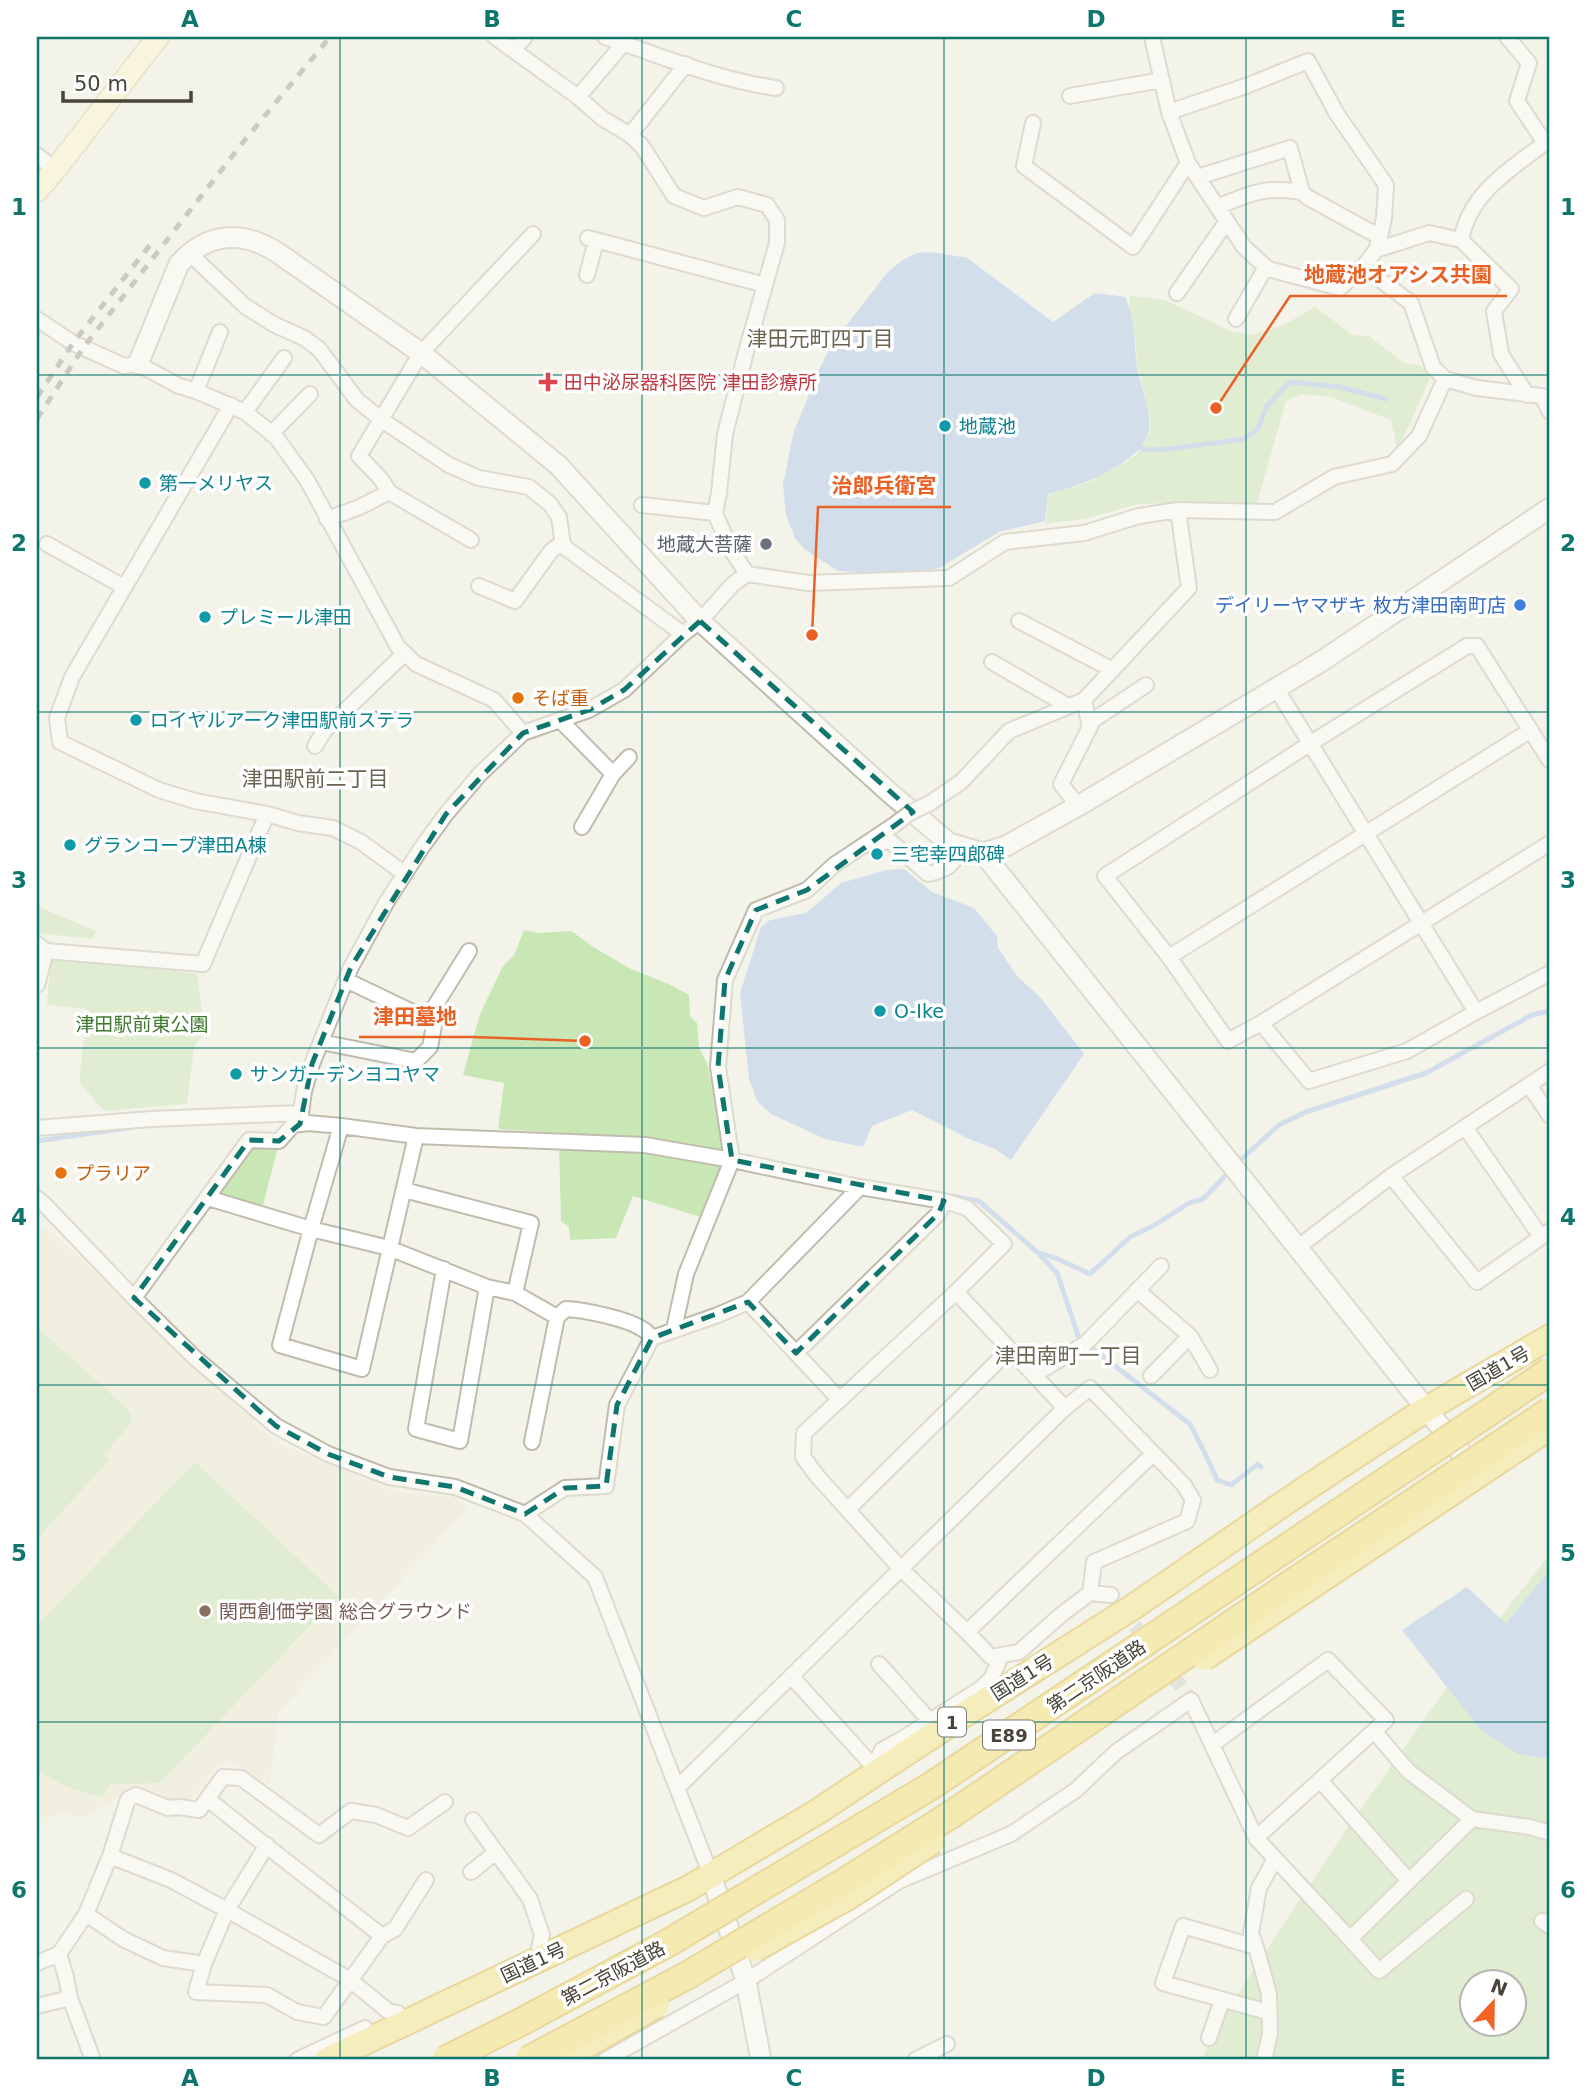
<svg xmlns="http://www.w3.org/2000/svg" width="1587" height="2097" viewBox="0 0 1587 2097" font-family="'DejaVu Sans','Noto Sans JP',sans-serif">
<rect width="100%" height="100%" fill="#f4f3ea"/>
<path fill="#edead5" d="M45,1226L279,1444L397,1492L455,1497L468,1508L278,1713L270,1784L233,1762L219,1763L191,1800L174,1801L141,1790L126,1792L83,1818L58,1812L37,1829V1235Z"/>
<path fill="#c8e7b5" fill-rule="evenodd" d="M1130,296L1165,300L1233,332L1252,335L1282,326L1315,307L1353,335L1369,336L1404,363L1421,366L1430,378L1410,424L1397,448L1391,420L1331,397L1302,394L1286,401L1256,507L1169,503L1138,504L1089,518L1046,524L1048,495L1087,483L1124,463L1138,453L1150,432V416L1138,368L1133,322L1129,309Z
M37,906L96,931L92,939L37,933Z
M524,930L538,933L571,931L595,948L631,969L671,985L689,995L690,1016L697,1023L699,1048L707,1063L717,1114L724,1132L725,1153L665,1142L629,1137L498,1129L504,1083L463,1075L480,1014L503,966L514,955Z
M51,955L197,974L205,1031L194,1048L187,1104L104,1111L79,1082L87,1009L47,1005Z
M251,1145L278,1147L263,1205L218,1193Z
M559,1145L645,1147L719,1163L720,1171L707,1219L633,1196L616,1238L570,1240L569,1227L561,1221Z
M37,1327L131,1412L130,1425L104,1454L110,1459L37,1539Z
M195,1462L338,1596L160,1783L111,1784L102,1797C76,1791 58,1785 37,1768V1626Z
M1550,1554V2060H1202L1215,2028L1344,1833L1464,1663ZM1472,1982H1514V2024H1472Z"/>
<path fill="#a9c7ee" d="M927,252C941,252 952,257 966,257L1053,322L1095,293L1126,297C1128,306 1132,315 1133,324C1135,338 1135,353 1137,367C1140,387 1152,409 1149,430C1144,463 1076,488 1048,494L1045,521L999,532L939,568L924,571L877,573L838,571L804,549L795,538L786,515L783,484L794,431L819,370L831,345L887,273L901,261L917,253Z
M904,869L932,892L974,908L997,936L998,948L1018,977L1040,997L1084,1054L1011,1160L995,1149L969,1139L912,1110L872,1126L863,1147L825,1139L771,1114L757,1101L749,1079L740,993L761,927L770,920L806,913L841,883L886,870Z
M1550,1569V1759L1518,1754L1480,1729L1402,1630L1467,1587L1506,1624Z"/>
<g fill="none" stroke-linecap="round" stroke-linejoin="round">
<path stroke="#a9c7ee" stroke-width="5" d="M1140,447L1145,450L1169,449L1243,439L1257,430L1267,406L1290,382L1340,387L1386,399
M37,1141L134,1127
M1236,1164L1279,1125L1306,1112L1426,1073L1532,1015L1550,1011
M946,1195L979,1201L1037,1252L1058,1259L1090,1274L1130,1237L1153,1226L1189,1203L1203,1199L1230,1171
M1039,1254L1057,1273L1079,1338
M1088,1345L1190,1424L1205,1453L1217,1480L1231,1485L1258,1464L1261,1467"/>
<path stroke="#d2d0c6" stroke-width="14" stroke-dasharray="14 7" stroke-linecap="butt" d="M1122,1609L1191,1700"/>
<g stroke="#c0bcad" stroke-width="18">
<path id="minor" d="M495,37L578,97L602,118L630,135L642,146L674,196L704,208L738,197L767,205L777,220V243L746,352L725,434L719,493L715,513L642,505
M605,37C661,56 718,80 776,88
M1152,37L1169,112L1188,163L1244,247L1268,269L1340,288L1363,267
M1507,37L1529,63L1517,101L1545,143L1550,142
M514,50L525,37
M1070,96L1162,80
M578,97L624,43
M1169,112L1246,86L1308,61L1337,114L1386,185L1384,218L1380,237L1376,250L1363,267L1411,303L1433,367L1445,379L1477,388L1542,396
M1033,123L1024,166L1133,247L1188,163
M630,135L686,64
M37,155L55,170
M1198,177L1290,148L1302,192L1307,197L1380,237
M1217,207C1251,193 1265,186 1302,192
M588,238L765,285
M1461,240L1511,289L1494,311L1501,354L1527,395
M1376,250L1429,233L1461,240C1470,193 1509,170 1545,143
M189,253L245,306L273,324L304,338L319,349L357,400L382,420L449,465L479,478L529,487L550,504L559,517L563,546L683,634
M587,275L596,241
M1177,293L1227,221
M37,319L73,343L124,366L138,364L179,386L196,391L245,412L276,437L307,480L398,647L416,664L494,700L523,733
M1236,319L1266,267
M196,391L220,332
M1542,396L1550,412
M231,405L72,677L57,718L60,742L159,790L195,801L267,814L298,823L333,828L361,842L405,874
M245,412L284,358
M271,434L310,394
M389,492L471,540
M715,513L730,548L747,574
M327,519L360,507L389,492L381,479L359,456L421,353L533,234
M47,544L124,587
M479,586L515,601L551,551L563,542
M1019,621L1113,670
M992,662L1068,706
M1276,688L1476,1012
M560,720L613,774L629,757
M1089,723L1146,685
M315,746L325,730L405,653
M1550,761L1477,646H1467L1311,743L1105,876L1169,957L1228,1041L1261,1023L1550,843
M930,803L961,782L1009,731L1084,700L1189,588L1178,510
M1078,806L1061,784L1090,727L1084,700
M582,827L613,774
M870,844L890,841L928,874C949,869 952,866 962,847
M37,944L46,951L203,964L267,814
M1169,957L1531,730
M37,985L46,951
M427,1019L469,951
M1261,1023L1309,1081L1407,1051L1476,1012L1550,973
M321,1042L416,1061L430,1047L434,1026L427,1019L346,980
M1529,1085L1550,1116
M302,1124L301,1113L304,1091L312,1064L351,967L386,903L422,847L446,814L480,774L523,733L589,710L624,690L683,634L700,621L733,584L747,574L808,583L949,578L1005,542L1084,533L1139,516L1178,510L1275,512L1334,477L1392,464L1419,436L1445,379
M341,1126L311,1229L280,1345L362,1369L416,1136
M1465,1127L1541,1237
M37,1128L151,1119L301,1113
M1391,1176L1477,1282L1550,1231
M404,1190L531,1223L515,1293
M37,1198L44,1204L134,1298L195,1358L276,1426L328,1454L389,1477L455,1487L525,1514L595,1577L711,1875
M208,1198L311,1229L389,1248L487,1287L515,1293L557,1317L566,1309C585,1310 629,1319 644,1330C648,1332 649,1335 652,1338
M1297,1248L1391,1176L1550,1071
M444,1269L416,1429L460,1441L487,1287
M1137,1290L1190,1336L1210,1370
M956,1292L1065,1408
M134,1298L249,1140L279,1141L293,1125L308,1123L341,1126L416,1136L645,1145L732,1160L860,1187L944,1201L967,1208L1004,1244L956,1292L804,1433L803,1457L818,1477L901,1569L967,1632L991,1657L1019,1652L1062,1614L1090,1593
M748,1302L839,1399
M674,1329L686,1274L732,1160L718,1067L725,980L756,910L807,890L834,865L894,825
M796,1353L938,1214L944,1201
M1034,1375L1085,1344L1161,1266
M1151,1376L1190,1336
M532,1442L557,1317
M848,1509L1010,1349
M525,1514L565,1488L606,1486L617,1405L652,1338L718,1315L748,1302L860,1187
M967,1632L1153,1454
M879,1664L930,1721
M791,1676L873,1766
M1213,1744L1328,1660L1386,1720L1256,1838
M875,1765L882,1750L902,1739L980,1689L991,1679L1001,1656
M1320,1780L1409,1881
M678,1787L1065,1408L1090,1388L1184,1485L1193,1500L1187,1521L1094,1562L1090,1593L1111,1595
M208,1799C265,1846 324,1890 382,1936L324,2017L297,2012L267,1995L196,1992L204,1964L227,1910L267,1845
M1472,1819L1530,1827L1550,1833
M473,1820L530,1899L542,1935L539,1948
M110,1856L171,1880L227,1910L349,1979L388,2011L398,2013
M471,1872L495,1853
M86,1914L123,1939L163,1958L204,1964
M1542,1921L1550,1926
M382,1936L395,1929L426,1880
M1350,1939L1379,1971L1466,1899
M1256,1947L1183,1926L1163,1983L1268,2012
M37,1963L59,1954L86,1914L110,1856L128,1799L136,1795L168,1808L179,1807L199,1810L223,1777L241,1778L319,1835L351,1811L376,1815L408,1828L445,1802
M70,1998L93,2060
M37,2006L70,1998L66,1977L59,1954
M1209,2038L1222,2000
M297,2060L365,2028
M605,2060L746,1981L899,1881L1011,1834L1076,1790L1116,1752L1191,1700L1256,1838L1350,1939L1472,1819L1408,1771L1374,1731
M915,2060L947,2044
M1264,2060L1270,2034L1269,1994L1256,1947L1251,1933L1259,1888L1275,1859"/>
</g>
<g stroke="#c0bcad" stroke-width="23">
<path id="tertiary" d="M138,364L179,264C207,232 243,230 278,253L421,353L558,465L700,621L891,794L949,843L983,853L1478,1474
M983,853L1006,846L1078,806L1322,661L1550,508
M711,1875L746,1981L761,2060"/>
</g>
<g stroke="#d2cc9b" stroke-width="24">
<path id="secondary" d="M37,191L55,170L158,37"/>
</g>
<g stroke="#d8b840" stroke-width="28">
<path id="trunk" d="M327,2060L689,1888L817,1812L974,1708L1133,1607L1302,1491L1425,1410L1550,1337"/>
</g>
<use href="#minor" stroke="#fff" stroke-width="14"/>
<use href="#tertiary" stroke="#fff" stroke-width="19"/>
<use href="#secondary" stroke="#fdf8cc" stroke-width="21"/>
<use href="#trunk" stroke="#f9e787" stroke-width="24"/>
<path stroke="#989898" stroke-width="5" stroke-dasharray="9 9" stroke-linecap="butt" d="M37,397L73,343L150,245
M37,419L83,348L244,141L330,37"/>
<g stroke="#c0bcad" stroke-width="18" stroke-linecap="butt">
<path id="minor-bridge" d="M894,825L910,813L930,803"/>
</g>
<g stroke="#d8b840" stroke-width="28" stroke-linecap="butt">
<path id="trunk-bridge" d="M1204,1658L1550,1427
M755,1949L850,1896L933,1841
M560,2060L657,2005"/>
</g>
<g stroke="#d8b840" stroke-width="30" stroke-linecap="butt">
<path id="motorway-bridge" d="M445,2060L521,2022L668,1943L931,1786L1550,1371
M528,2060L688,1975L841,1884L952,1814L1295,1581L1550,1411"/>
</g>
<use href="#minor-bridge" stroke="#fff" stroke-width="14"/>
<use href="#trunk-bridge" stroke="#f9e787" stroke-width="24"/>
<use href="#motorway-bridge" stroke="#f8e071" stroke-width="26"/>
</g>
<path d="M0 0H1587V2097H0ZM700,621L913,812L807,890L756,910L725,980L718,1067L732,1160L944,1201L938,1214L796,1353L748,1302L652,1338L617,1405L606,1486L565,1488L525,1514L455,1487L389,1477L328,1454L276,1426L134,1298L249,1140L279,1141L300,1124L312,1064L351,967L446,814L523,733L589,710L624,690Z" fill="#f4f3ea" fill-opacity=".55" fill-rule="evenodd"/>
<path fill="none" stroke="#0f766e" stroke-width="5" stroke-dasharray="14 9" stroke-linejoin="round" d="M700,621L913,812L807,890L756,910L725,980L718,1067L732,1160L944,1201L938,1214L796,1353L748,1302L652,1338L617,1405L606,1486L565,1488L525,1514L455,1487L389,1477L328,1454L276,1426L134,1298L249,1140L279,1141L300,1124L312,1064L351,967L446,814L523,733L589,710L624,690Z"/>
<path fill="none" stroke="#0f766e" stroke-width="2" stroke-opacity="0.55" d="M340,37V2060M642,37V2060M944,37V2060M1246,37V2060M37,375H1550M37,712H1550M37,1048H1550M37,1385H1550M37,1722H1550"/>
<path fill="#e0444e" stroke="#fff" stroke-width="2.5" d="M544.5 371.5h7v7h7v7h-7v7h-7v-7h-7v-7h7z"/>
<g fill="#0f9aa8" stroke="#fff" stroke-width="2.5">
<circle cx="945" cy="426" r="7"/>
<circle cx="145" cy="483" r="7"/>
<circle cx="205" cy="617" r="7"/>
<circle cx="136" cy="720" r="7"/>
<circle cx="70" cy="845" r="7"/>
<circle cx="877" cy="854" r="7"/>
<circle cx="880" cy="1011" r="7"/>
<circle cx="236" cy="1074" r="7"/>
</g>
<circle fill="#6b7280" stroke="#fff" stroke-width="2.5" cx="766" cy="544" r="7"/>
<circle fill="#3f7fe0" stroke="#fff" stroke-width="2.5" cx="1520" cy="605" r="7"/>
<g fill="#e8710a" stroke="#fff" stroke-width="2.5">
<circle cx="518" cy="698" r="7"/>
<circle cx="61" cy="1173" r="7"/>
</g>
<circle fill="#8d6e63" stroke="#fff" stroke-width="2.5" cx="205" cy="1611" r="7"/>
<g text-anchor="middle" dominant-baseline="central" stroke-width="7" stroke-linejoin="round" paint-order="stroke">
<g fill="#fff" stroke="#7f7c74" stroke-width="2">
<rect x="938" y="1707.5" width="28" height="29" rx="5"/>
<rect x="983" y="1720.5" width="52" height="29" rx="5"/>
</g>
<g font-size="18" font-weight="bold" fill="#484438">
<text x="952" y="1722">1</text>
<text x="1009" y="1735">E89</text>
</g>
<g font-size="19" fill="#be3a42" stroke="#fff" text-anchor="start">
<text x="564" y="382">田中泌尿器科医院 津田診療所</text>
</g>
<g font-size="19" fill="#0d838f" stroke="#fff" text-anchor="start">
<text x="959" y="426">地蔵池</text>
<text x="159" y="483">第一メリヤス</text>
<text x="219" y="617">プレミール津田</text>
<text x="150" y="720">ロイヤルアーク津田駅前ステラ</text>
<text x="84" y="845">グランコープ津田A棟</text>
<text x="891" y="854">三宅幸四郎碑</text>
<text x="894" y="1011">O-Ike</text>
<text x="250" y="1074">サンガーデンヨコヤマ</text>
</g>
<g font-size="19" fill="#5b616d" stroke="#fff" text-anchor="end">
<text x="752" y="544">地蔵大菩薩</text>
</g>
<g font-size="19" fill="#366cbe" stroke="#fff" text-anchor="end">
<text x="1506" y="605">デイリーヤマザキ 枚方津田南町店</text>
</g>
<g font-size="19" fill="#c56008" stroke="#fff" text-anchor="start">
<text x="532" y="698">そば重</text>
<text x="75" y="1173">プラリア</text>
</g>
<g font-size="19" fill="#3e792d" stroke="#fff">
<text x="142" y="1024">津田駅前東公園</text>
</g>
<g font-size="19" fill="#484438" stroke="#fff">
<text transform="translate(1498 1368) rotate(-30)">国道1号</text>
<text transform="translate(1096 1676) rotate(-34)">第二京阪道路</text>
<text transform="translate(1022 1677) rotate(-32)">国道1号</text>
<text transform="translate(533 1962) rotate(-25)">国道1号</text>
<text transform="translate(613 1973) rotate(-28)">第二京阪道路</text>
</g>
<g font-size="19" fill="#785e54" stroke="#fff" text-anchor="start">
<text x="219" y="1611">関西創価学園 総合グラウンド</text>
</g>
<g font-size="21" fill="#6b6450" stroke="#fff">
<text x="820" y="339">津田元町四丁目</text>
<text x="315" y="779">津田駅前二丁目</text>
<text x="1068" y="1356">津田南町一丁目</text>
</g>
</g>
<path fill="none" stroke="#ea6125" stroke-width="2.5" d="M1216 408L1290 296H1507M812 635L818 507H951M585 1041L471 1037H359"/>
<g fill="#ea6125" stroke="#fff" stroke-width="2.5">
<circle cx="1216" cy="408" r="7"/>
<circle cx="812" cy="635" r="7"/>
<circle cx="585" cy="1041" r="7"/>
</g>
<g font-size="21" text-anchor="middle" font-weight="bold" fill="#ea6125" stroke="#fff" stroke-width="7" stroke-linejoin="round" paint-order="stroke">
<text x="1398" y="282">地蔵池オアシス共園</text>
<text x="884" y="493">治郎兵衛宮</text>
<text x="415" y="1024">津田墓地</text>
</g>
<rect width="1587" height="2097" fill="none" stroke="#ffffff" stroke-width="77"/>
<g transform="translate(1493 2003) rotate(22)"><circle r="33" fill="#ffffff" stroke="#b6b4af" stroke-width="2"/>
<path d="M0-5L12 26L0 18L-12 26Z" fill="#f26324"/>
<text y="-10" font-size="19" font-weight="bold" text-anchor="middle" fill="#484438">N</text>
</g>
<path d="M63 91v10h128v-10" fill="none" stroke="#484438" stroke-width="3.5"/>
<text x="74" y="91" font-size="21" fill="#484438" stroke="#ffffff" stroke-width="5" paint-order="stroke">50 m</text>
<rect x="38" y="38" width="1510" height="2020" fill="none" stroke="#0f766e" stroke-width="2.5"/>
<g font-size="23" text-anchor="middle" font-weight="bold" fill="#0f766e">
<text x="190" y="27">A</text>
<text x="492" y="27">B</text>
<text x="794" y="27">C</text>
<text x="1096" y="27">D</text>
<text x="1398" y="27">E</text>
<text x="19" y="215">1</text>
<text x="1568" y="215">1</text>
<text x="19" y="551">2</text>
<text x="1568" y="551">2</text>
<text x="19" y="888">3</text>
<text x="1568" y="888">3</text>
<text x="19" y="1225">4</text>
<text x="1568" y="1225">4</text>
<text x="19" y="1561">5</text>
<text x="1568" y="1561">5</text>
<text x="19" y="1898">6</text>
<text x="1568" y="1898">6</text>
<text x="190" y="2086">A</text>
<text x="492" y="2086">B</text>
<text x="794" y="2086">C</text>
<text x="1096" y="2086">D</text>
<text x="1398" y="2086">E</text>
</g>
</svg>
